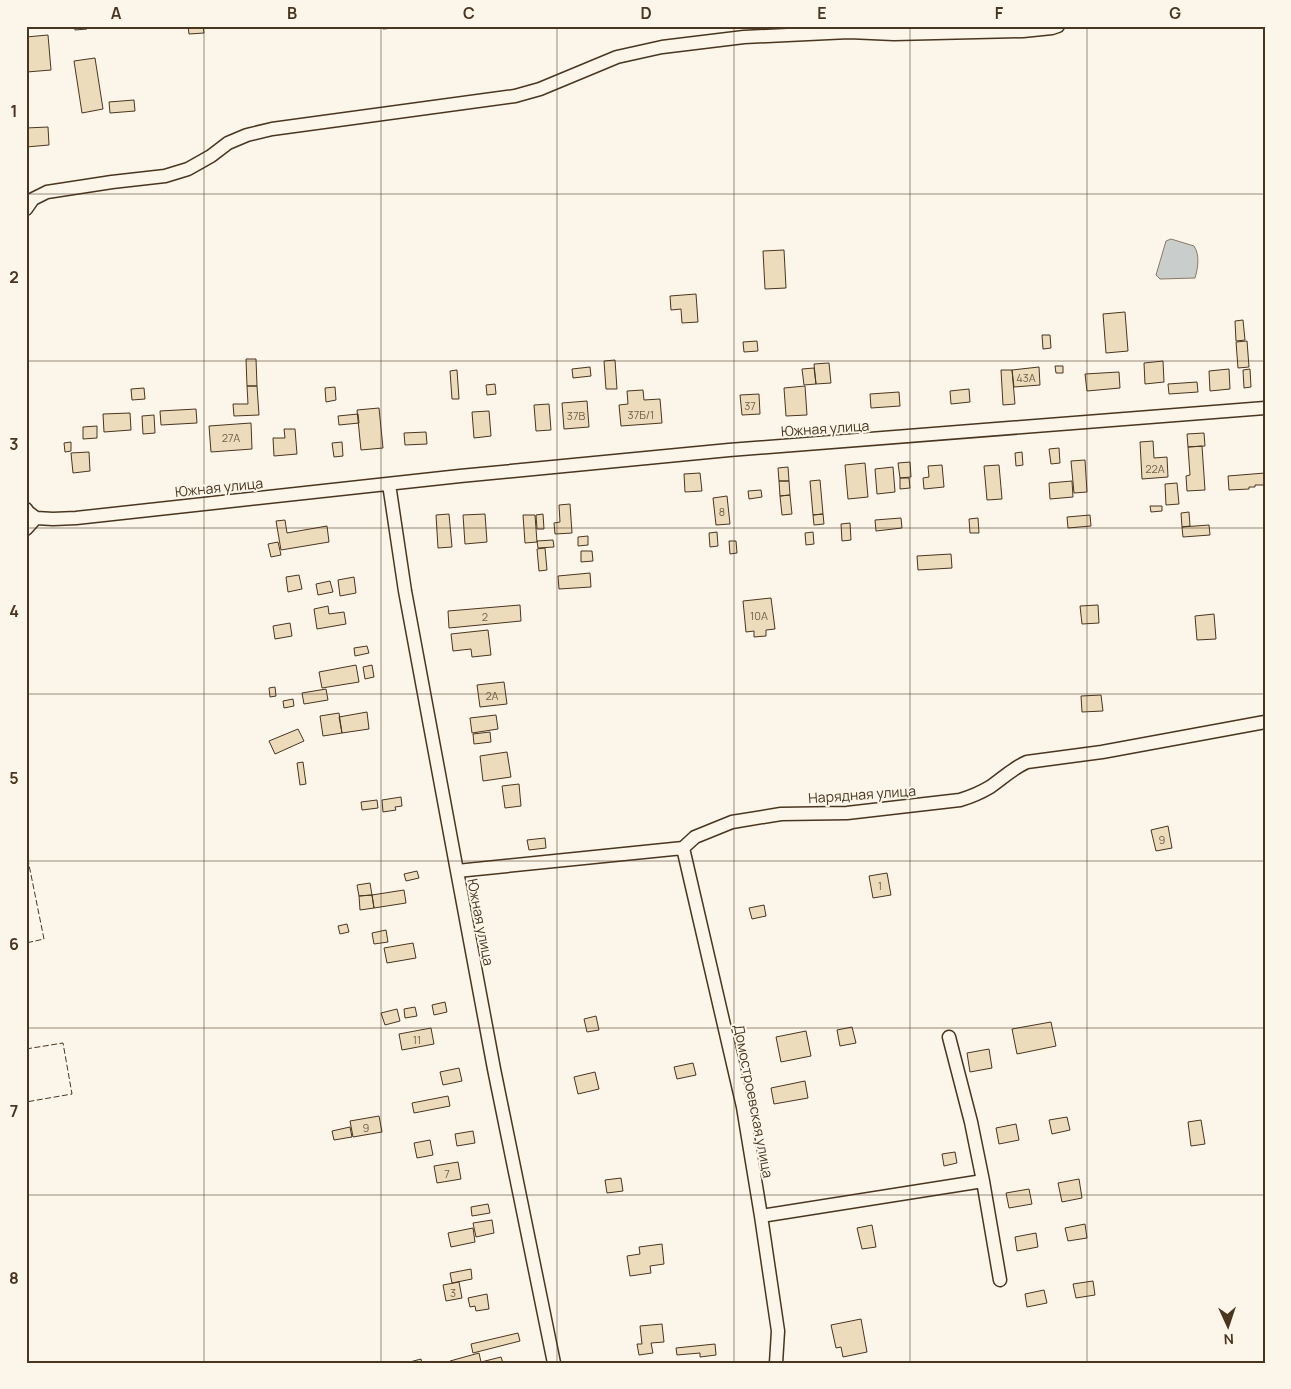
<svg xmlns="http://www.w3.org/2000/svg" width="1291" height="1389" viewBox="0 0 1291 1389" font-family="Manrope,sans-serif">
<rect width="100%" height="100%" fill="#fbf6e9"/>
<path fill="#c9cecd" stroke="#887966" d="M1171,239L1194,246C1200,255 1198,268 1195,278L1160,279L1156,275L1166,241Z"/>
<path fill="#ecdcbc" stroke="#4a3520" d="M74,26H87V29L75,30Z
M188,26H203L204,33L189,34Z
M383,26H416L383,29Z
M48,35L51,70L27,72L26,37Z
M95,58L103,109L82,113L74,61Z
M134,100L135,111L110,113L109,102Z
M48,127L49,145L26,147V128Z
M784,250L786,288L765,289L763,251Z
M696,294L698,322L682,323L681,309L671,310L670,296Z
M1125,312L1128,351L1106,353L1103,314Z
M1243,320L1245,340L1236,341L1235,321Z
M1042,335H1050L1051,348L1043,349Z
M757,341L758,351L744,352L743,342Z
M1247,341L1249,367L1238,368L1236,342Z
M246,359H256L257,386H247Z
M615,360L617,389H606L604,361Z
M1163,361L1164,382L1145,384L1144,363Z
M829,363L831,383L816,384L814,364Z
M1055,366H1063V373H1056Z
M590,367L591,376L573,378L572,369Z
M1039,367L1040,385L1014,387L1012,370Z
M814,368L816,384L804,385L802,369Z
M1229,369L1230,389L1210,391L1209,371Z
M1250,369L1251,387L1244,388L1243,370Z
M457,370L459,399H452L450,371Z
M1001,370H1012L1015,404L1003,405Z
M1119,372L1120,388L1087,391L1085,374Z
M1197,382L1198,392L1169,394L1168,384Z
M495,384L496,394L487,395L486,385Z
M247,386H257L259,415L234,416L233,404H248Z
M805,386L807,415L786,416L784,388Z
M335,387L336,400L326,402L325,388Z
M144,388L145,399L132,400L131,389Z
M969,389L970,402L951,404L950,391Z
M643,390L644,400L660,399L662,423L621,426L619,405L628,404L627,391Z
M899,392L900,406L871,408L870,394Z
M759,394L760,414L742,415L740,395Z
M587,401L589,427L564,429L562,403Z
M549,404L551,430L536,431L534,405Z
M379,408L383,448L361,450L357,410Z
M196,409L197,423L161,425L160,411Z
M489,411L491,436L474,438L472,412Z
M130,413L131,430L104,432L103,414Z
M358,414L359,423L339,425L338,416Z
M154,415L155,433L143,434L142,416Z
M251,423L252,449L211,452L209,426Z
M97,426V438L83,439V427Z
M284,429H295L297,454L274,456L273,438H285Z
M426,432L427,444L405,445L404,433Z
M1204,433L1205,446L1188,447L1187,434Z
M1153,441L1154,458L1167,457L1168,477L1142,479L1140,442Z
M71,442V451L65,452L64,443Z
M342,442L343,456L334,457L332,443Z
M1202,446L1205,490L1187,491L1186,476L1190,475L1188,447Z
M1059,448L1060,463L1051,464L1049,449Z
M89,452L90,471L73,473L71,453Z
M1022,452L1023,465L1016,466L1015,453Z
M1085,460L1087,492L1074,493L1071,461Z
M910,462L911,477L900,478L898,463Z
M865,463L868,497L848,499L845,465Z
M942,465L944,487L924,489L923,478L929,477L928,466Z
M999,465L1002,499L987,500L984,466Z
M788,467L789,481H779L778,468Z
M893,467L895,492L877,494L875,469Z
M700,473L702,491L685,492L684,474Z
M1265,473V485H1255V487H1249V489L1229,490L1228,476Z
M900,478H909L910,488L900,489Z
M820,480L823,514L813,515L810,481Z
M779,481H789L790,495L780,496Z
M1072,481L1073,497L1050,499L1049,483Z
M1177,483L1179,504L1166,505L1165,484Z
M761,490L762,497L749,499L748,491Z
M790,495L792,514L782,515L780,496Z
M727,496L730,524L716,525L713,498Z
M570,504L572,533L555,534L554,523L560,522L559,505Z
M1150,506H1162V511L1151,512Z
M1189,512L1190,526L1182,527L1181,513Z
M449,514L452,547L438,548L436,515Z
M485,514L487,542L465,544L463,515Z
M543,514L544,529H537L536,515Z
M823,514L824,524L814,525L813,515Z
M523,515H535L537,542L525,543Z
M1090,515L1091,526L1068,528L1067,517Z
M901,518L902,528L876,531L875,520Z
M978,518L979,533H970L969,519Z
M285,520L287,533L327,526L329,542L281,550L276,521Z
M850,523L851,540L842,541L841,524Z
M1209,525L1210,535L1183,537L1182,527Z
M717,532L718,546L710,547L709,533Z
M813,532L814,544L806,545L805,533Z
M588,536V545L578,546V537Z
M553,540L554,547L538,548L537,541Z
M729,541H736L737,553L730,554Z
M278,542L281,555L271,557L268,544Z
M545,548L547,570L539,571L537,549Z
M581,551H592L593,561L581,562Z
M951,554L952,568L918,570L917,556Z
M590,573L591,587L559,589L558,576Z
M299,575L302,589L288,592L286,577Z
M354,577L356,593L340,596L338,580Z
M330,581L333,592L318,595L316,584Z
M771,598L775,629L766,630V636L754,637V631L746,632L743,601Z
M520,605L521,621L449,628L448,611Z
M1098,605L1099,623L1082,624L1080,606Z
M328,606L329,614L344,612L346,624L317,629L314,609Z
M1214,614L1216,639L1197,640L1195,616Z
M290,623L292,636L275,639L273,626Z
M488,630L491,655L472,657L471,649L453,651L451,634Z
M367,646L369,653L355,656L354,648Z
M356,665L359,682L322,688L319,672Z
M372,665L374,677L365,679L363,667Z
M504,682L507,704L480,707L477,685Z
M275,687L276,696L270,697L269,688Z
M326,689L328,700L304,704L302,693Z
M1101,695L1103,711L1082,712L1081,696Z
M293,699L294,706L284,708L283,701Z
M367,712L369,729L342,733L339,717Z
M339,713L342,733L323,736L320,716Z
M496,715L498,729L472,733L470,718Z
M298,729L304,741L275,754L269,741Z
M490,732L491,742L474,744L473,734Z
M507,752L511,777L483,781L480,756Z
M303,762L306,784L300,785L297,763Z
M519,784L521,806L505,808L502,786Z
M401,797L402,806L395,807L396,810L383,812L382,800Z
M377,800L378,808L362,810L361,802Z
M1168,826L1172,848L1156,851L1151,830Z
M545,838L546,848L529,850L527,840Z
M417,871L419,878L406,881L404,874Z
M887,873L891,895L873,898L869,876Z
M370,883L372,895L359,896L357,885Z
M404,890L406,903L374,908L372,895Z
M372,895L374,908L360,910L359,896Z
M764,905L766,916L752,919L749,908Z
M347,924L349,932L340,934L338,926Z
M386,930L388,942L374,944L372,933Z
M413,943L416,958L387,963L384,948Z
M445,1002L447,1012L434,1015L432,1005Z
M415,1007L417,1016L405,1018L404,1009Z
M397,1009L400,1021L385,1025L381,1013Z
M596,1016L599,1030L587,1032L584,1019Z
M1051,1022L1056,1046L1017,1054L1012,1029Z
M852,1027L856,1043L840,1046L837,1030Z
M431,1028L434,1044L402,1050L399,1034Z
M806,1031L811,1056L781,1062L776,1037Z
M989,1049L992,1068L970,1072L967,1053Z
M693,1063L696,1075L677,1079L674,1067Z
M459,1068L462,1081L443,1085L440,1072Z
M595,1072L599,1089L578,1094L574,1077Z
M805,1081L808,1098L774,1104L771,1088Z
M448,1096L450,1106L414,1113L412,1103Z
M379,1116L382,1132L353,1137L350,1121Z
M1067,1117L1070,1130L1052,1134L1049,1120Z
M1201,1120L1205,1144L1191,1146L1188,1122Z
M1016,1124L1019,1140L999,1144L996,1128Z
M350,1127L352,1137L334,1140L332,1131Z
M473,1131L475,1143L457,1146L455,1134Z
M430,1140L433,1155L417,1158L414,1143Z
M955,1152L957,1163L944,1166L942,1154Z
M458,1162L461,1179L437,1183L434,1166Z
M621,1178L623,1191L607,1193L605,1180Z
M1079,1179L1082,1198L1062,1202L1058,1183Z
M1029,1189L1032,1204L1009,1208L1006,1193Z
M488,1204L490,1213L472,1216L471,1207Z
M492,1220L494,1233L476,1237L473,1223Z
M1085,1224L1087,1238L1068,1241L1065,1228Z
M872,1225L876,1247L862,1249L857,1228Z
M473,1228L475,1242L451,1247L448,1233Z
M1036,1233L1038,1247L1017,1251L1015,1237Z
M662,1244L664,1264L650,1266L651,1273L630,1276L627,1256L640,1254L639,1247Z
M471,1269L472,1279L452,1283L450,1273Z
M1093,1281L1095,1295L1076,1298L1073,1284Z
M459,1282L462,1298L446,1301L443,1285Z
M1044,1290L1047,1303L1027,1307L1025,1294Z
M487,1294L489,1309L476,1311L475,1306L470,1307L468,1298Z
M861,1319L867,1352L843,1357L841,1347L836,1348L831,1325Z
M662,1324L664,1342L651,1343L653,1353L639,1355L637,1344H642L640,1326Z
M518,1333L520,1341L473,1353L471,1344Z
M715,1344L716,1355L700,1357V1353L677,1355L676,1348Z
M479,1353L481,1362L501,1357L503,1363H451L450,1361Z
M421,1359L422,1363H406Z"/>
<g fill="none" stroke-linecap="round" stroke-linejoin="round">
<g stroke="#4a3520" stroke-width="15">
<path id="street" d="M26,209L33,199L47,192L112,182L165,176L188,169L211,156L228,143L247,135L272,129L515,96L540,89L617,57L662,47L744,37L849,32L894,34L1023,31L1052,28L1058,26
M389,484L405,591L457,871L494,1069L554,1363
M26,509L28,512L36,518
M36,518L53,519L76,518L460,476L729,450L1265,408
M26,529L36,518
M683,848L743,1107L761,1216L778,1331L776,1363
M457,871L683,848L695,837L732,822L781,814L847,813L960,800C970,797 980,793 990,787C1003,778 1013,768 1027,762L1102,752L1265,722
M949,1037L971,1122L983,1181L1000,1280
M761,1216L983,1181"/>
</g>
<use href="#street" stroke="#fbf6e9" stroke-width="12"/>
<path stroke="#4a3520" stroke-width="1" stroke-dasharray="6 2.5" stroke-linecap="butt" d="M26,850L44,939L26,943
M26,1049L63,1043L72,1094L26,1102"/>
</g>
<path fill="none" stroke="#4a3520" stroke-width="1" stroke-opacity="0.55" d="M204,26V1363M381,26V1363M557,26V1363M734,26V1363M910,26V1363M1087,26V1363M26,194H1265M26,361H1265M26,528H1265M26,694H1265M26,861H1265M26,1028H1265M26,1195H1265"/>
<g text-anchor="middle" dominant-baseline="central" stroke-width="4" stroke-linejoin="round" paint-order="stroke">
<g font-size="11" fill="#725f47">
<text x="1026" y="377">43А</text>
<text x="750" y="405">37</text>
<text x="641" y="414">37Б/1</text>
<text x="576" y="415">37В</text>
<text x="231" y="437">27А</text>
<text x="1155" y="468">22А</text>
<text x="722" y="511">8</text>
<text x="759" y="615">10А</text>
<text x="485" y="616">2</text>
<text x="492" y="695">2А</text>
<text x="1162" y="839">9</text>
<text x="880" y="885">1</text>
<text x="417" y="1039">11</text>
<text x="366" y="1127">9</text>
<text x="447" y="1173">7</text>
<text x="453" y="1292">3</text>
</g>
<g font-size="14" fill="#4a3520" stroke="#fbf6e9">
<text transform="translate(825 428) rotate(-4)">Южная улица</text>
<text transform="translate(219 487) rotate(-6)">Южная улица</text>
<text transform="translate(862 794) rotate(-4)">Нарядная улица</text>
<text transform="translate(481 922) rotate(79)">Южная улица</text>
<text transform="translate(754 1101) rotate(79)">Домостроевская улица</text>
</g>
</g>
<rect width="1291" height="1389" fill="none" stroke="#fbf6e9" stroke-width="55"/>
<g transform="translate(1228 1326) rotate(177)" stroke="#fbf6e9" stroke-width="4" paint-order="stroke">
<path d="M0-4L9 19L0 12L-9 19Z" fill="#4a3520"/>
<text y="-8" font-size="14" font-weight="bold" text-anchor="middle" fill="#4a3520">N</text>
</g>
<rect x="28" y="28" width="1236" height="1334" fill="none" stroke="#4a3520" stroke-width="2"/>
<g font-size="16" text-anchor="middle" font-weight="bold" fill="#4a3520">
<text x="116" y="19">A</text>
<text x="292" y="19">B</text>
<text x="469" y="19">C</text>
<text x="646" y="19">D</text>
<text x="822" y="19">E</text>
<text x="999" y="19">F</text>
<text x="1175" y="19">G</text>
<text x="14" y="117">1</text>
<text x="14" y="283">2</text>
<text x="14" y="450">3</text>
<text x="14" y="617">4</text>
<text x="14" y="784">5</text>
<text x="14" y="950">6</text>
<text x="14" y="1117">7</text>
<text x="14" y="1284">8</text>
</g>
</svg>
